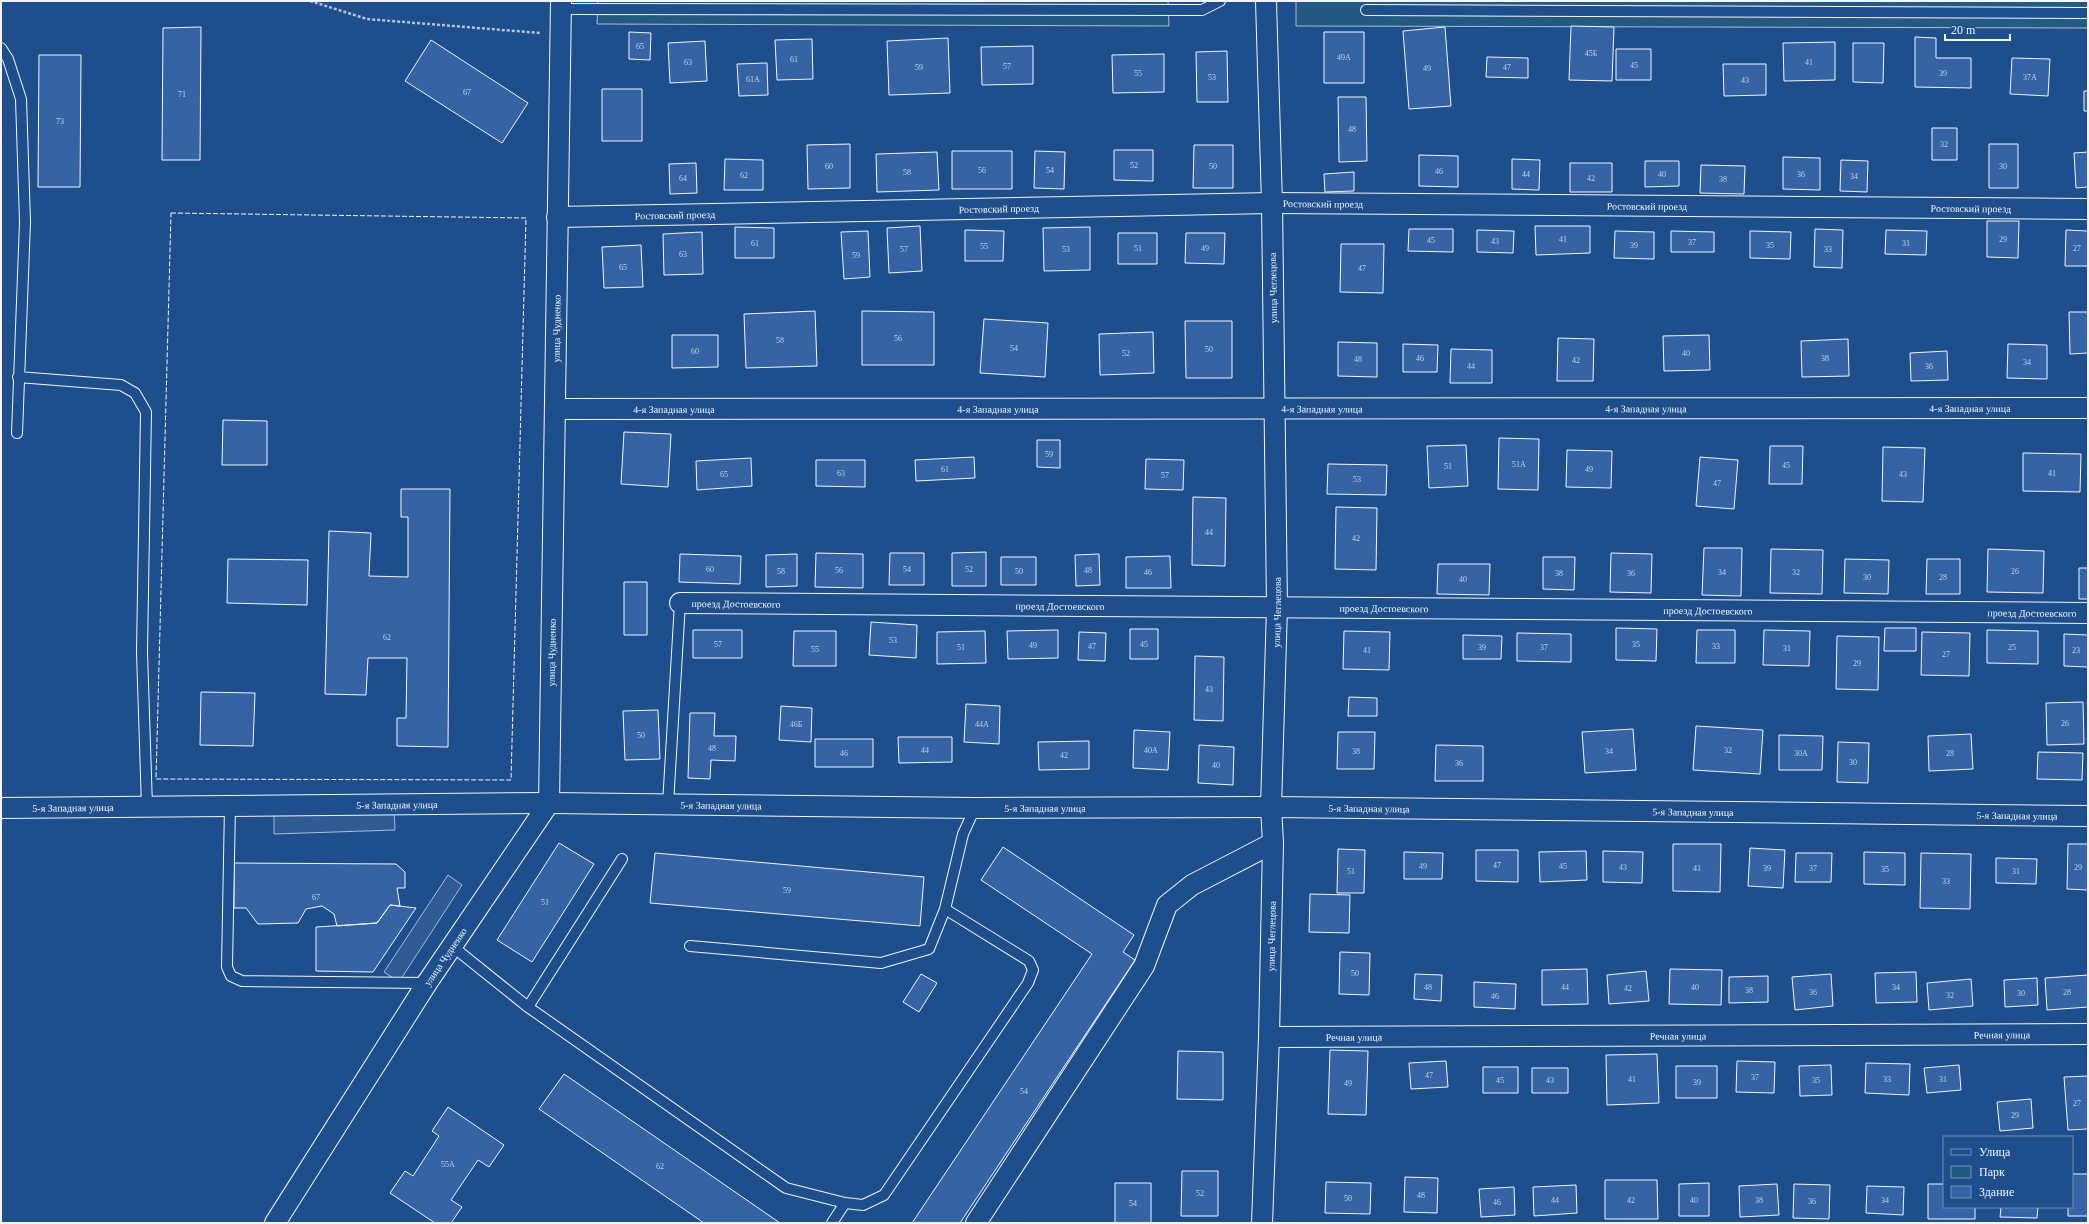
<svg xmlns="http://www.w3.org/2000/svg" width="2089" height="1224" viewBox="0 0 2089 1224" font-family="'Times New Roman',serif">
<rect width="100%" height="100%" fill="#1f4e8c"/>
<path fill="#245a82" stroke="#a8bbd7" d="M598,1H1168L1169,26L597,24Z
M1296,1H2088V28L1296,26Z"/>
<path fill="#305b95" stroke="#a8bbd7" d="M394,809L395,830L274,834V812Z
M448,875L462,885L399,982L384,972Z"/>
<path fill="#3563a3" stroke="#f2f6ff" d="M1571,26L1614,27L1612,81L1569,80Z
M201,27L200,160H162L163,28Z
M1445,27L1451,106L1409,109L1403,31Z
M629,32L651,33L650,60L629,59Z
M1324,32H1364V83H1324Z
M1915,37L1936,38V58H1971V88L1915,87Z
M948,38L950,93L889,95L887,41Z
M812,39L813,79L777,80L775,40Z
M431,40L528,103L502,143L405,81Z
M705,41L707,81L670,83L668,43Z
M1835,42V80L1784,81L1783,43Z
M1853,43H1884L1883,83L1853,82Z
M1033,46V84L982,85L981,47Z
M1616,49H1651V80H1616Z
M1227,51L1228,102H1197L1196,52Z
M1164,54V92L1113,93L1112,55Z
M39,55H81L80,187H38Z
M1487,57L1528,58V78L1486,77Z
M2012,58L2050,59L2048,96L2010,94Z
M767,63L768,95L739,96L737,64Z
M1723,64H1766V95L1724,96Z
M602,89H642V141H602Z
M2084,91H2088V111H2084Z
M1338,97H1366L1367,161L1339,162Z
M1932,128H1957V160H1932Z
M850,144V188L808,189L807,145Z
M1989,144H2018V188H1989Z
M1194,145H1233V188H1193Z
M1114,150H1153V181L1114,180Z
M952,151H1012V189H952Z
M1035,151L1065,152L1064,189L1034,188Z
M937,152L939,190L877,192L876,154Z
M2088,152V187L2076,188L2074,153Z
M1419,155L1458,156V187L1419,186Z
M1783,157L1820,158V190L1783,189Z
M725,159L763,160V190H724Z
M1512,159L1540,160L1539,190L1512,189Z
M1841,160L1868,161L1867,192L1840,191Z
M1645,161H1679V186L1645,187Z
M696,163L697,193L670,194L669,164Z
M1570,163H1612V192H1570Z
M1701,165L1745,166L1744,194L1700,193Z
M1354,172V191L1325,192L1324,174Z
M1987,221H2019L2018,258L1987,257Z
M920,226L922,271L889,273L887,228Z
M1535,226H1590V253L1536,255Z
M735,227L774,228V258H735Z
M1090,227V270L1044,271L1043,228Z
M1409,229H1453V252L1408,251Z
M1815,229L1843,230L1842,268L1814,267Z
M965,230L1004,231L1003,261H965Z
M1477,230L1514,231L1513,253L1477,252Z
M1886,230L1927,231L1926,255L1885,254Z
M2066,230L2088,231V266H2065Z
M868,231L870,277L844,279L841,232Z
M1615,231L1654,232V259L1614,258Z
M1671,231L1714,232V252H1671Z
M1750,231L1791,232L1790,259L1750,258Z
M702,232L703,274L664,275L663,234Z
M1118,233H1157V264H1118Z
M1186,233H1225L1224,264L1185,263Z
M1341,244H1384L1383,293L1340,292Z
M641,245L643,287L604,288L602,247Z
M815,311L817,366L746,368L744,314Z
M862,311L934,312V365H862Z
M2069,312H2088V353L2070,354Z
M984,319L1048,323L1045,377L980,373Z
M1185,321H1232V378H1186Z
M1153,332L1154,373L1100,375L1099,334Z
M672,335H718V367L672,368Z
M1709,335L1710,370L1664,371L1663,336Z
M1558,338L1594,339L1593,381H1557Z
M1848,339L1849,376L1802,377L1801,341Z
M1338,342L1377,343V377L1338,376Z
M1403,344L1438,345L1437,372H1403Z
M2008,344L2047,345V379L2007,378Z
M1451,349L1492,350V383H1450Z
M1947,351L1948,380L1911,381L1910,353Z
M223,420L267,421V465H222Z
M624,432L671,434L668,487L621,484Z
M1499,438L1539,439L1538,490L1498,489Z
M1037,440H1060V468L1037,467Z
M1466,445L1468,486L1429,488L1427,446Z
M1770,446H1803L1802,484H1769Z
M1883,447L1925,448L1923,502L1882,501Z
M1567,450L1612,451L1611,488L1566,487Z
M2023,453L2081,454L2080,492L2023,491Z
M974,457L975,478L916,481L915,460Z
M1700,457L1738,460L1734,509L1696,506Z
M751,458L752,486L697,490L696,461Z
M1146,459L1184,460L1183,490L1145,489Z
M816,460H865V487L816,486Z
M1328,464L1387,465L1386,495L1327,494Z
M401,489H450L448,747L397,746V718H406L407,658H368L366,695L325,694L329,531L371,533L369,576L408,577V517H401Z
M1193,497L1226,498L1225,566L1192,565Z
M1336,507L1377,508L1376,570L1335,569Z
M1704,548H1742L1741,596L1702,595Z
M1771,549L1823,550L1822,594L1770,593Z
M1988,549L2044,551L2043,593L1987,592Z
M986,552V586H952V553Z
M816,553L863,554V588L815,587Z
M890,553H924V585H889Z
M1611,553L1652,554L1651,593L1610,592Z
M680,554L741,556L740,584L679,582Z
M797,554V586L766,587V555Z
M1099,554L1100,585L1076,586L1075,555Z
M1170,556L1171,588H1126V557Z
M1001,557H1036V585H1001Z
M1543,557H1575L1574,590L1543,589Z
M228,559L308,560L307,605L227,603Z
M1845,559L1889,560L1888,594L1844,593Z
M1927,559H1960V594H1926Z
M1438,564H1490L1489,595L1437,594Z
M2079,568H2088V599H2079Z
M624,582H647V635H624Z
M871,622L917,625L916,658L869,655Z
M1616,628L1657,629L1656,661L1616,660Z
M1885,628H1916V651H1884Z
M1130,629H1158V659H1130Z
M693,630H742V658H693Z
M1058,630V658L1008,659L1007,631Z
M1697,630H1735V663H1696Z
M1764,630L1810,631L1809,666L1763,665Z
M1987,630L2038,631V664L1987,663Z
M794,631H836V666H793Z
M985,631L986,663L937,664V632Z
M1344,631L1390,632L1389,670L1343,669Z
M1079,632L1106,633L1105,661L1078,660Z
M1922,632L1970,633L1969,676L1921,675Z
M1517,633L1571,634V662L1517,661Z
M2064,634L2088,635V667L2064,666Z
M1463,635L1502,636L1501,659H1463Z
M1837,636L1879,637L1878,690L1836,689Z
M1195,656L1224,657L1223,721L1194,720Z
M201,692L255,693L253,746L200,745Z
M1349,697L1377,698V716H1348Z
M2083,702L2084,744L2047,745L2046,703Z
M966,704L1000,706L999,744L964,742Z
M781,706L812,708L811,742L779,740Z
M658,710L660,759L625,760L623,711Z
M690,713H715L714,736H736L735,761L711,760L710,779L688,778Z
M1696,726L1763,730L1760,774L1693,770Z
M1633,729L1636,770L1585,773L1582,732Z
M1134,730L1170,732L1168,770L1133,768Z
M1338,732H1375L1374,769H1337Z
M1971,734L1973,769L1929,771L1928,736Z
M1779,735L1823,736L1822,770H1779Z
M898,737H952V762L899,763Z
M815,739H873V767H815Z
M1089,741V769L1039,770L1038,742Z
M1838,742L1869,743L1868,783L1837,782Z
M1199,745L1234,747L1233,785L1198,783Z
M1436,745L1483,746V781H1435Z
M2038,752L2083,753L2082,780L2037,779Z
M559,843L594,864L532,962L497,940Z
M1673,844H1721L1720,892L1673,891Z
M2068,844H2088V890L2067,889Z
M1003,847L1134,935L1123,952L1135,960L960,1223H912L1092,954L981,880Z
M1750,848L1785,850L1783,888L1748,886Z
M1338,849L1365,850L1364,893H1337Z
M1476,850H1518V882L1476,881Z
M1586,851L1587,880L1540,882L1539,852Z
M1603,851L1643,852L1642,883L1603,882Z
M1404,852L1443,853L1442,879H1404Z
M1864,852L1905,853V885L1864,884Z
M655,853L924,877L920,926L650,903Z
M1796,853H1832L1831,882H1795Z
M1921,853L1971,854L1970,909L1920,908Z
M1996,858L2037,859L2036,884L1996,883Z
M234,863L396,864L405,872V888H397L400,906L390,905L377,923L337,926L334,914L322,906L306,909L298,923L258,924L246,908H234Z
M1310,894L1350,895L1349,933L1309,932Z
M390,905L416,908L373,972L316,971V927L377,923Z
M1340,952L1370,953L1369,995L1339,994Z
M1587,969L1588,1004L1542,1005V970Z
M1670,969L1722,970L1721,1005L1669,1004Z
M1646,971L1649,1001L1609,1004L1607,975Z
M1916,972L1917,1002L1876,1003L1875,973Z
M921,974L937,983L919,1012L903,1002Z
M1415,974L1442,975L1441,1001L1414,999Z
M1831,974L1833,1006L1795,1010L1792,977Z
M2088,975V1007L2047,1010L2045,978Z
M1768,976V1002L1729,1003V977Z
M2037,978L2038,1005L2005,1007L2004,980Z
M1971,979L1973,1006L1929,1010L1927,983Z
M1474,982L1516,984L1515,1009L1474,1007Z
M1330,1050L1368,1051L1366,1115L1328,1114Z
M1178,1051L1223,1052V1100L1177,1099Z
M1657,1054L1659,1103L1607,1105L1606,1055Z
M1446,1061L1448,1087L1411,1089L1409,1063Z
M1737,1061L1775,1062L1774,1093L1736,1092Z
M1866,1063L1910,1064L1909,1095L1865,1093Z
M1831,1065L1832,1095L1800,1096L1799,1066Z
M1959,1065L1961,1090L1927,1093L1924,1068Z
M1676,1066H1717V1098H1676Z
M1483,1067H1518V1093H1483Z
M1532,1068H1568V1093H1532Z
M564,1074L780,1223H704L539,1109Z
M2088,1076V1129L2068,1130L2064,1077Z
M2031,1099L2033,1128L2000,1131L1997,1102Z
M448,1107L504,1145L489,1167L478,1160L451,1200L462,1207L451,1223H435L390,1193L405,1171L413,1176L439,1136L432,1131Z
M1182,1171H1218V1216H1181Z
M2072,1174H2088V1216H2068V1207H2072Z
M1405,1177L1438,1178L1437,1213L1404,1212Z
M1605,1180H1657L1658,1219H1605Z
M1326,1182L1371,1183L1370,1214L1325,1213Z
M1115,1183H1151V1223H1115Z
M1709,1183V1216H1679V1184Z
M1777,1184L1779,1215L1740,1217L1739,1186Z
M1794,1184L1830,1185L1829,1219L1793,1218Z
M1928,1184H1944V1207H1975V1219H1928Z
M1576,1185L1577,1213L1534,1216L1533,1187Z
M1867,1186L1904,1187L1903,1215L1866,1213Z
M1514,1187L1515,1215L1481,1217L1479,1189Z
M2001,1207H2038L2037,1218L2000,1217Z"/>
<g fill="none" stroke-linecap="round" stroke-linejoin="round">
<g stroke="#f2f6ff" stroke-width="12">
<path id="lane" d="M561,9L1202,10L1220,1
M1366,10L2088,13
M1,48L8,59L21,99L25,222L17,433
M18,377L121,385L135,393L146,412L142,652L147,807
M668,804L680,603
M230,805L227,967L231,976L242,981L427,983
M452,946L528,1007L786,1188L845,1203
M690,946L881,963L929,949L945,909
M528,1007L622,859
M832,1223L845,1203L863,1205L884,1195L1028,983L1033,970L1029,961L945,909L963,834L975,808"/>
</g>
<g stroke="#f2f6ff" stroke-width="22">
<g id="street">
<path id="s1" d="M557,217L1272,203L2088,209"/>
<path id="s2" d="M555,409L2088,408"/>
<path id="s3" d="M680,603L2088,613"/>
<path id="s4" d="M1,808L549,803L975,808L1271,807L2088,816"/>
<path id="s5" d="M1269,1037L2088,1034"/>
<path id="s6" d="M275,1223L427,983L549,803L561,1"/>
<path d="M976,1223L1144,966L1167,905L1192,885L1273,843"/>
<path id="s7" d="M1262,1223L1269,1037L1273,843L1271,807L1277,607L1272,203L1266,1"/>
</g>
</g>
<path stroke="#b3c4dc" stroke-width="2.5" stroke-dasharray="3 2" stroke-linecap="butt" d="M310,1L367,19L540,33"/>
<use href="#lane" stroke="#1f4e8c" stroke-width="10"/>
<use href="#street" stroke="#1f4e8c" stroke-width="20"/>
<path stroke="#f2f6ff" stroke-width="1" stroke-dasharray="5 2" stroke-linecap="butt" d="M171,213L526,218L511,780L156,779Z"/>
</g>
<g text-anchor="middle" dominant-baseline="central" stroke-width="3" stroke-linejoin="round" paint-order="stroke">
<g font-size="8" fill="#c3d1e8">
<text x="640" y="46">65</text>
<text x="1591" y="53">45Б</text>
<text x="1344" y="57">49А</text>
<text x="794" y="59">61</text>
<text x="688" y="62">63</text>
<text x="1809" y="62">41</text>
<text x="1634" y="65">45</text>
<text x="1007" y="66">57</text>
<text x="919" y="67">59</text>
<text x="1507" y="67">47</text>
<text x="1427" y="68">49</text>
<text x="1138" y="73">55</text>
<text x="1943" y="73">39</text>
<text x="1212" y="77">53</text>
<text x="2030" y="77">37А</text>
<text x="753" y="79">61А</text>
<text x="1745" y="80">43</text>
<text x="467" y="92">67</text>
<text x="182" y="94">71</text>
<text x="60" y="121">73</text>
<text x="1352" y="129">48</text>
<text x="1944" y="144">32</text>
<text x="1134" y="165">52</text>
<text x="829" y="166">60</text>
<text x="1213" y="166">50</text>
<text x="2003" y="166">30</text>
<text x="982" y="170">56</text>
<text x="1050" y="170">54</text>
<text x="1439" y="171">46</text>
<text x="907" y="172">58</text>
<text x="1526" y="174">44</text>
<text x="1662" y="174">40</text>
<text x="1801" y="174">36</text>
<text x="744" y="175">62</text>
<text x="1854" y="176">34</text>
<text x="683" y="178">64</text>
<text x="1591" y="178">42</text>
<text x="1723" y="179">38</text>
<text x="1563" y="239">41</text>
<text x="2003" y="239">29</text>
<text x="1431" y="240">45</text>
<text x="1495" y="241">43</text>
<text x="1692" y="242">37</text>
<text x="755" y="243">61</text>
<text x="1906" y="243">31</text>
<text x="1634" y="245">39</text>
<text x="1770" y="245">35</text>
<text x="984" y="246">55</text>
<text x="1138" y="248">51</text>
<text x="1205" y="248">49</text>
<text x="2077" y="248">27</text>
<text x="904" y="249">57</text>
<text x="1066" y="249">53</text>
<text x="1828" y="249">33</text>
<text x="683" y="254">63</text>
<text x="856" y="255">59</text>
<text x="623" y="267">65</text>
<text x="1362" y="268">47</text>
<text x="898" y="338">56</text>
<text x="780" y="340">58</text>
<text x="1014" y="348">54</text>
<text x="1209" y="349">50</text>
<text x="695" y="351">60</text>
<text x="1126" y="353">52</text>
<text x="1686" y="353">40</text>
<text x="1420" y="358">46</text>
<text x="1825" y="358">38</text>
<text x="1358" y="359">48</text>
<text x="1576" y="360">42</text>
<text x="2027" y="362">34</text>
<text x="1471" y="366">44</text>
<text x="1929" y="366">36</text>
<text x="1049" y="454">59</text>
<text x="1519" y="464">51А</text>
<text x="1786" y="465">45</text>
<text x="1448" y="466">51</text>
<text x="945" y="469">61</text>
<text x="1589" y="469">49</text>
<text x="841" y="473">63</text>
<text x="2052" y="473">41</text>
<text x="724" y="474">65</text>
<text x="1903" y="474">43</text>
<text x="1165" y="475">57</text>
<text x="1357" y="479">53</text>
<text x="1717" y="483">47</text>
<text x="1209" y="532">44</text>
<text x="1356" y="538">42</text>
<text x="710" y="569">60</text>
<text x="907" y="569">54</text>
<text x="969" y="569">52</text>
<text x="839" y="570">56</text>
<text x="1088" y="570">48</text>
<text x="781" y="571">58</text>
<text x="1019" y="571">50</text>
<text x="2015" y="571">26</text>
<text x="1148" y="572">46</text>
<text x="1722" y="572">34</text>
<text x="1796" y="572">32</text>
<text x="1559" y="573">38</text>
<text x="1631" y="573">36</text>
<text x="1867" y="577">30</text>
<text x="1943" y="577">28</text>
<text x="1463" y="579">40</text>
<text x="387" y="637">62</text>
<text x="893" y="640">53</text>
<text x="718" y="644">57</text>
<text x="1144" y="644">45</text>
<text x="1636" y="644">35</text>
<text x="1033" y="645">49</text>
<text x="1092" y="646">47</text>
<text x="1716" y="646">33</text>
<text x="961" y="647">51</text>
<text x="1482" y="647">39</text>
<text x="1544" y="647">37</text>
<text x="2012" y="647">25</text>
<text x="1787" y="648">31</text>
<text x="815" y="649">55</text>
<text x="1367" y="650">41</text>
<text x="2076" y="650">23</text>
<text x="1946" y="654">27</text>
<text x="1857" y="663">29</text>
<text x="1209" y="689">43</text>
<text x="2065" y="723">26</text>
<text x="796" y="724">46Б</text>
<text x="982" y="724">44А</text>
<text x="641" y="735">50</text>
<text x="712" y="748">48</text>
<text x="925" y="750">44</text>
<text x="1151" y="750">40А</text>
<text x="1728" y="750">32</text>
<text x="1356" y="751">38</text>
<text x="1609" y="751">34</text>
<text x="844" y="753">46</text>
<text x="1801" y="753">30А</text>
<text x="1950" y="753">28</text>
<text x="1064" y="755">42</text>
<text x="1853" y="762">30</text>
<text x="1459" y="763">36</text>
<text x="1216" y="765">40</text>
<text x="1497" y="865">47</text>
<text x="1423" y="866">49</text>
<text x="1563" y="866">45</text>
<text x="1623" y="867">43</text>
<text x="2078" y="867">29</text>
<text x="1697" y="868">41</text>
<text x="1767" y="868">39</text>
<text x="1813" y="868">37</text>
<text x="1885" y="869">35</text>
<text x="1351" y="871">51</text>
<text x="2016" y="871">31</text>
<text x="1946" y="881">33</text>
<text x="787" y="890">59</text>
<text x="316" y="897">67</text>
<text x="545" y="902">51</text>
<text x="1355" y="973">50</text>
<text x="1428" y="987">48</text>
<text x="1565" y="987">44</text>
<text x="1695" y="987">40</text>
<text x="1896" y="987">34</text>
<text x="1628" y="988">42</text>
<text x="1749" y="990">38</text>
<text x="1813" y="992">36</text>
<text x="2067" y="992">28</text>
<text x="2021" y="993">30</text>
<text x="1950" y="995">32</text>
<text x="1495" y="996">46</text>
<text x="1429" y="1075">47</text>
<text x="1755" y="1077">37</text>
<text x="1632" y="1079">41</text>
<text x="1887" y="1079">33</text>
<text x="1943" y="1079">31</text>
<text x="1500" y="1080">45</text>
<text x="1550" y="1080">43</text>
<text x="1816" y="1080">35</text>
<text x="1697" y="1082">39</text>
<text x="1348" y="1083">49</text>
<text x="1024" y="1091">54</text>
<text x="2077" y="1103">27</text>
<text x="2015" y="1115">29</text>
<text x="448" y="1164">55А</text>
<text x="660" y="1166">62</text>
<text x="1200" y="1193">52</text>
<text x="1421" y="1195">48</text>
<text x="1348" y="1198">50</text>
<text x="1555" y="1200">44</text>
<text x="1631" y="1200">42</text>
<text x="1694" y="1200">40</text>
<text x="1759" y="1200">38</text>
<text x="1885" y="1200">34</text>
<text x="1812" y="1201">36</text>
<text x="1497" y="1202">46</text>
<text x="1133" y="1203">54</text>
</g>
<g font-size="10" fill="#f2f6ff" stroke="#1f4e8c">
<text stroke="none"><textPath href="#s1" startOffset="766">Ростовский проезд</textPath></text>
<text stroke="none"><textPath href="#s1" startOffset="1090">Ростовский проезд</textPath></text>
<text stroke="none"><textPath href="#s1" startOffset="442">Ростовский проезд</textPath></text>
<text stroke="none"><textPath href="#s1" startOffset="1414">Ростовский проезд</textPath></text>
<text stroke="none"><textPath href="#s1" startOffset="118">Ростовский проезд</textPath></text>
<text transform="translate(1273 288) rotate(-91)">улица Чеглецова</text>
<text stroke="none"><textPath href="#s6" startOffset="976">улица Чудненко</textPath></text>
<text stroke="none"><textPath href="#s2" startOffset="119">4-я Западная улица</textPath></text>
<text stroke="none"><textPath href="#s2" startOffset="443">4-я Западная улица</textPath></text>
<text stroke="none"><textPath href="#s2" startOffset="767">4-я Западная улица</textPath></text>
<text stroke="none"><textPath href="#s2" startOffset="1091">4-я Западная улица</textPath></text>
<text stroke="none"><textPath href="#s2" startOffset="1415">4-я Западная улица</textPath></text>
<text stroke="none"><textPath href="#s3" startOffset="56">проезд Достоевского</textPath></text>
<text stroke="none"><textPath href="#s3" startOffset="380">проезд Достоевского</textPath></text>
<text stroke="none"><textPath href="#s3" startOffset="704">проезд Достоевского</textPath></text>
<text stroke="none"><textPath href="#s3" startOffset="1028">проезд Достоевского</textPath></text>
<text stroke="none"><textPath href="#s7" startOffset="611">улица Чеглецова</textPath></text>
<text stroke="none"><textPath href="#s3" startOffset="1352">проезд Достоевского</textPath></text>
<text stroke="none"><textPath href="#s6" startOffset="652">улица Чудненко</textPath></text>
<text stroke="none"><textPath href="#s4" startOffset="396">5-я Западная улица</textPath></text>
<text stroke="none"><textPath href="#s4" startOffset="720">5-я Западная улица</textPath></text>
<text stroke="none"><textPath href="#s4" startOffset="72">5-я Западная улица</textPath></text>
<text stroke="none"><textPath href="#s4" startOffset="1044">5-я Западная улица</textPath></text>
<text stroke="none"><textPath href="#s4" startOffset="1368">5-я Западная улица</textPath></text>
<text stroke="none"><textPath href="#s4" startOffset="1692">5-я Западная улица</textPath></text>
<text stroke="none"><textPath href="#s4" startOffset="2016">5-я Западная улица</textPath></text>
<text stroke="none"><textPath href="#s7" startOffset="287">улица Чеглецова</textPath></text>
<text stroke="none"><textPath href="#s6" startOffset="316">улица Чудненко</textPath></text>
<text stroke="none"><textPath href="#s5" startOffset="733">Речная улица</textPath></text>
<text stroke="none"><textPath href="#s5" startOffset="409">Речная улица</textPath></text>
<text stroke="none"><textPath href="#s5" startOffset="85">Речная улица</textPath></text>
</g>
</g>
<rect width="2089" height="1224" fill="none" stroke="#f2f6ff" stroke-width="4"/>
<rect x="1943" y="1136" width="130" height="72" fill="#1f4e8c" stroke="#7391ba"/>
<rect x="1951" y="1149" width="20" height="6" fill="#1f4e8c" stroke="#7391ba"/>
<text x="1979" y="1156" font-size="12" fill="#f2f6ff">Улица</text>
<rect x="1951" y="1166" width="20" height="12" fill="#245a82" stroke="#7391ba"/>
<text x="1979" y="1176" font-size="12" fill="#f2f6ff">Парк</text>
<rect x="1951" y="1186" width="20" height="12" fill="#3563a3" stroke="#7391ba"/>
<text x="1979" y="1196" font-size="12" fill="#f2f6ff">Здание</text>
<path d="M1945 34v6h65v-6" fill="none" stroke="#f2f6ff" stroke-width="2"/>
<text x="1951" y="34" font-size="12" fill="#f2f6ff" stroke="#1f4e8c" stroke-width="3" paint-order="stroke">20 m</text>
</svg>
